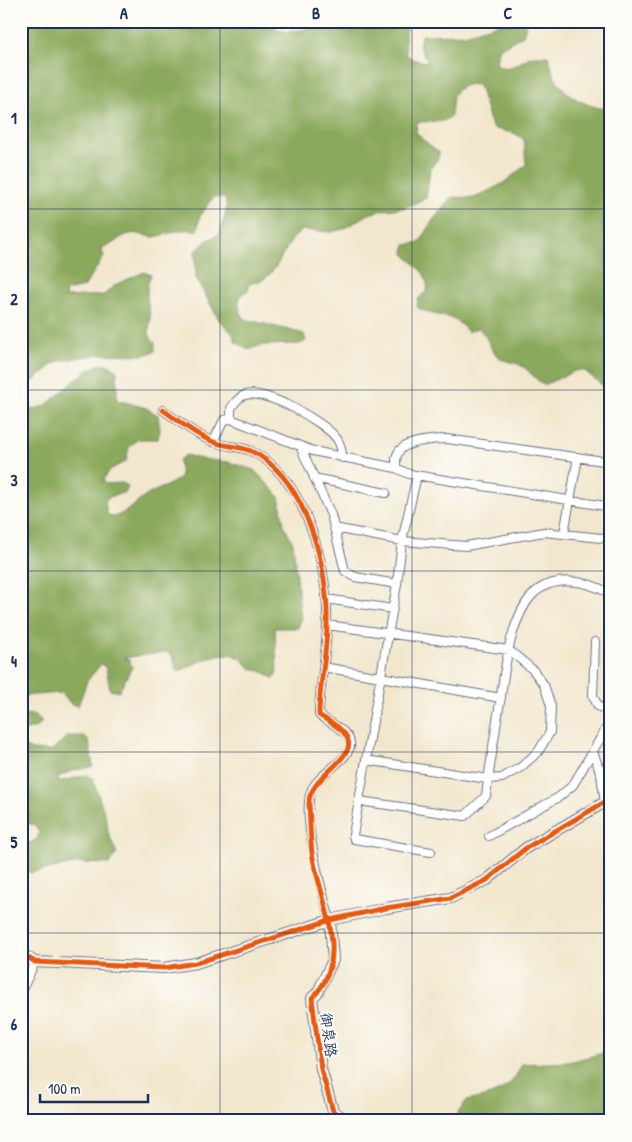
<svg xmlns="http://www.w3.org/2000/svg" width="632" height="1142" viewBox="0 0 632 1142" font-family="'Patrick Hand','LXGW WenKai TC',sans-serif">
<rect width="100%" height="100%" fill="#fdfcf7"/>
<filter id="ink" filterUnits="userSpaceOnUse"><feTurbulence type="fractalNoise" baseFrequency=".02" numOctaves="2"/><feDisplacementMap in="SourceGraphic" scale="10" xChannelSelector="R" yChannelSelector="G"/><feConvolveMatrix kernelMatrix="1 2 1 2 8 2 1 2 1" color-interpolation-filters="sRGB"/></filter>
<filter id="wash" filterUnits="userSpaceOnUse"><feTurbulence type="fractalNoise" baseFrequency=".0096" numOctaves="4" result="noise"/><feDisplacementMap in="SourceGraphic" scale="20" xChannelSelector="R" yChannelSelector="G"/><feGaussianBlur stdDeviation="1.12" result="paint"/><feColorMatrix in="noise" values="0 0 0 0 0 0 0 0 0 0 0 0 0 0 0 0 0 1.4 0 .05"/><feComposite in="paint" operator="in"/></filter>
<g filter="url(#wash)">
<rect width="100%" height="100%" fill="#f2e7cd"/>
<path fill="#8ba95c" stroke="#536c5d" d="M21,21H267L279,30L287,32L353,21H409L405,33L406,54L412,59L429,63C423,53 416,48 422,35L464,34L506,22L522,21L526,26L523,35L499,49L496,63C507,73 517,64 528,58C534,55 542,56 548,56C551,62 551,69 554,75C564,96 589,109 611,109V381L603,386L585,371L577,370L544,385C535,380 530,370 520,365C513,361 504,362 498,357C489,349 488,335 478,328L468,332C449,309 439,321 417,307L418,299L427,291C430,274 415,265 404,254L405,245L420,242L433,220L452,197L474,198L502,184L526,165L524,140C515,130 503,133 492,127L479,86C469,82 460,86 453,95L451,116L444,121L417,122L416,132L423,140L439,152L438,159L430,169L426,198L404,208L382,210L369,214L343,229L331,232L302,230C284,243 282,266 264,279C261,282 254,282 249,284L248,290C235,297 237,308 245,319L304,334L306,341L300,344L263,345L249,349L235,342L233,334L219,320L196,278L195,252L206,241L219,234C223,222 229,210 225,198L214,197L200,216L197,231C181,226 169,235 154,237C146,237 137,232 130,234C118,236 113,247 101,248L104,256L84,287L66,291L65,297L104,295L115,285L144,272L151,275C144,289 148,302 150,316C151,327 145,334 155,343V351L144,355L100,354L59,361L50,366L45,373L39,375L26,390L21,392Z
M107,364L117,371V400L146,408L158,415L160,430L158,439H138L129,447L126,461L110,470L103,480L107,484L123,483L128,486L126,492L109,497L105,501L107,514L113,517C128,513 136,502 149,494C159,488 172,485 181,477L179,460L186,455L201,459L228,462L254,470L279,496L284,525L293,543L301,619L298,628H275L277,673L273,679C265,670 257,672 249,667C246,664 244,661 240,658C221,646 194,666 177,672L173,657L167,652L123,658L129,660L132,667L119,691L110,690L106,668L101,664L87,681L78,706L71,704L62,693L21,696V412L45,406L85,372L98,365Z
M27,714L35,716L42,722L37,727L21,732V716Z
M68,736H84L89,740L93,767L74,770L58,777V782L87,775L93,779L107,821L108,832L117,854L109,864L79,863L30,873L21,860V847L37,839L39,832L35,825L21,821V745L32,750L51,751Z
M603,1053H611V1121H453L466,1101C494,1095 510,1092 522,1064L569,1062Z"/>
</g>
<g filter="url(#ink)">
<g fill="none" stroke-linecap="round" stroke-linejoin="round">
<g stroke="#666f85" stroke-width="10">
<path id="minor" d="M163,410C179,421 195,435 214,442C226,447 240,446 251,451C306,477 329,569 327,624C327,655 319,685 319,715C328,722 352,732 350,746C347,761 319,774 312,789C300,814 322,892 330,920
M231,419V408C235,403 238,397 245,395C266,389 325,422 337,439C341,445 342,451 342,458
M213,442L224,420L231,419L313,451L396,468L409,474L611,507
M300,446L331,515L345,571L355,577L397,584
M396,468C396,462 395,454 401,449C410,441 435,439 447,439L611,462
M417,475L402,541L397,584L353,835L354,839L431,852
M314,478L386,493
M334,528L402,541L466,546L544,532L611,539
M564,533L578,457
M326,599L393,609
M327,625L509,650L533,670L544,685L551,706L550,732L538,752L521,767L502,778L488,779L366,760
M595,642L593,696L598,706L611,713
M323,667L501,698
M593,751L601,775L605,802
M601,775L611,759
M359,801L465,816L486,796C490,765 495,733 500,702C505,670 508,632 526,603C546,572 584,579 611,594
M489,836L559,797L573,785L611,720
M21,992L35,962"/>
</g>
<g stroke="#666f85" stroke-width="12">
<path id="tertiary" d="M330,920L333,960L318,992L312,998L321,1069L333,1111L348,1121
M21,953L35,962L164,968L196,963L330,920L386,908L451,898L487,880L526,848L605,802H611"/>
</g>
<use href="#minor" stroke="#fff" stroke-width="8"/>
<use href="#tertiary" stroke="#fff" stroke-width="10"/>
<g stroke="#fdfcf7" stroke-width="8">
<path id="cycleway" d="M163,410C179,421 195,435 214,442C226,447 240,446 251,451C306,477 329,569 327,624C327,655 319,685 319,715C326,720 335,724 341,730C370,756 307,774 309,804C310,820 310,837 312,853C320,901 353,958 312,998L321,1069L333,1111L348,1121
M21,953L35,962L164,968L196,963L330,920L386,908L451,898L487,880L526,848L605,802H611"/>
</g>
<use href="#cycleway" stroke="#e8590c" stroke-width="5"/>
</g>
</g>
<path fill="none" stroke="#1b2f5e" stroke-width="1" stroke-opacity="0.55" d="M220,21V1121M412,21V1121M21,209H611M21,390H611M21,571H611M21,752H611M21,933H611"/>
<g text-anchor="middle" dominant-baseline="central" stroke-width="4.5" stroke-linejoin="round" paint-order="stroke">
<g font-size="15" fill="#1b2f5e" stroke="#fdfcf7">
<text transform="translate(329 1035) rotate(83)">御泉路</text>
</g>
</g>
<rect width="632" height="1142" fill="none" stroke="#fdfcf7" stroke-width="55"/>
<path d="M40 1094v8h108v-8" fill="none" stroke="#1b2f5e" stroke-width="2.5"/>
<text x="48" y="1094" font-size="15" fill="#1b2f5e" stroke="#fdfcf7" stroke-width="4" paint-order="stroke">100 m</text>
<rect x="28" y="28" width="576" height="1086" fill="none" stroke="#1b2f5e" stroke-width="2"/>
<g font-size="16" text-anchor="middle" font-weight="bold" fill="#1b2f5e">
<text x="124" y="19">A</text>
<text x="316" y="19">B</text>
<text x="508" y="19">C</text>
<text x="14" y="124">1</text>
<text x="14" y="305">2</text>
<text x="14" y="486">3</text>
<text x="14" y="667">4</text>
<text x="14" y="848">5</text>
<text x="14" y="1030">6</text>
</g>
</svg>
